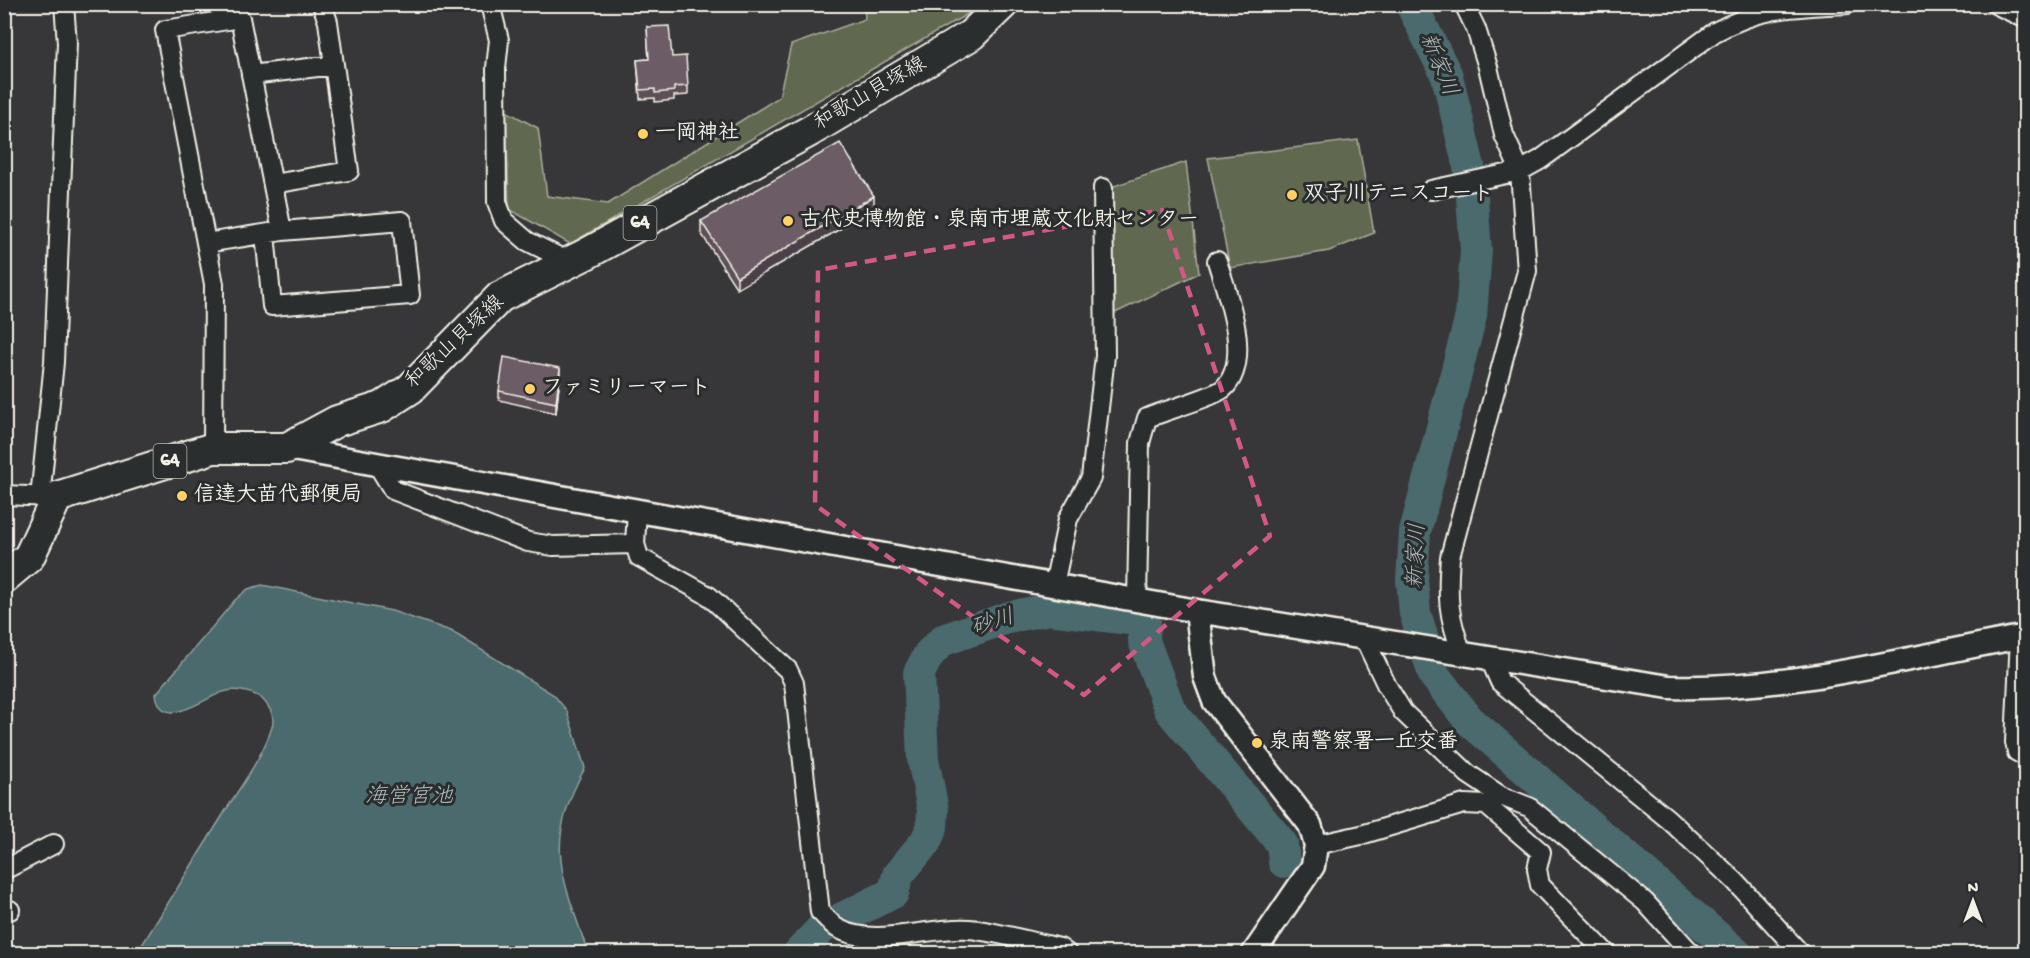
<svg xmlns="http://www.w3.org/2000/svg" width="2030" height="958" viewBox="0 0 2030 958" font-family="'Gochi Hand','Klee One',sans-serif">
<rect width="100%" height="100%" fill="#373639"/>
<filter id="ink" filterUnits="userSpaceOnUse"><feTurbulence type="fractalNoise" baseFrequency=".0167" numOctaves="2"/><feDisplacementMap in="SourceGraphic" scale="12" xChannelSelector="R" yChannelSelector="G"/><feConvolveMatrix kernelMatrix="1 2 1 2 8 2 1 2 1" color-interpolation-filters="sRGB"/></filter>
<g filter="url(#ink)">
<path fill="#61694f" stroke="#aaad9c" stroke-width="1.5" d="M864,5H975L971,12L570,244L509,209L506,111L538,128L547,196L608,204L779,97L791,45L865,19Z
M1358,140L1374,233L1329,251L1230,268L1208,158Z
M1186,162L1199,273L1113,314L1111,187Z"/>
<path fill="#4b6a6d" stroke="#8fa09e" stroke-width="1.5" d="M262,585L392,611L451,631L554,695L567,711L585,768C542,845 563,877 588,953H137C166,906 196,858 226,810C242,784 263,756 272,727C275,717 271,710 265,702C258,692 234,688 223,692C206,697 161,733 156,694L235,600L248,589Z"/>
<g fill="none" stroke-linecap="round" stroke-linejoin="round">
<path stroke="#4b6a6d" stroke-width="32" d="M1411,4L1447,76L1470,171L1476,251L1471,316L1415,532L1412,580L1415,613L1434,675L1469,720L1737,954
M798,954L822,928L893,893L898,875L926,841L932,827L933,810L923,759L919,673L929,654L943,640L1010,617L1049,609L1145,621L1144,641L1170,710L1282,844L1284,862"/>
<g stroke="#f4f1e8" stroke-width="22">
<path id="minor" d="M490,4L499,40L496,68L497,202L504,221L527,241L569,262
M1995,4L2026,19
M251,75L334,65
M273,184L349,171L328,22L322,4
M1431,190L1520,171L1540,160L1715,32C1763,6 1795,7 1848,4
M206,243L282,231L402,221L410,295L272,306L265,234
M213,448L214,284L165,30L240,18L282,231
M377,464L393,490L528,542L553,546L635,544
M4,495L52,497
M40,498L54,362L67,43L64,4
M637,512L635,544L639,557L709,596L788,670L794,683L820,912C825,916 831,924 837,928C873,949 930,926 969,929C999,932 1030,942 1060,948L1068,954
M1054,585L1068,519L1091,478L1105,356L1103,188
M1137,600L1140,443L1147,418C1161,412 1216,396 1224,388C1253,359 1227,294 1217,261
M2020,637L2015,742L2017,752L2026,757
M1364,638L1387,686L1403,712L1468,774L1501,796L1529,807L1645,902L1692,954
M1462,653C1448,616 1447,597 1450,557L1527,271L1520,171L1504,135L1488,67L1476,29L1464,4
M1489,657L1500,682L1668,819L1735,881L1801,954
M1316,845L1361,835L1464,804L1486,805L1541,852L1537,869L1540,885L1607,954
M4,870L54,844
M4,909L10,910"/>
</g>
<g stroke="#f4f1e8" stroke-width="27">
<path id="tertiary" d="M287,448L1197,611L1669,687C1789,691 1908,657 2026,636
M1197,611L1205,677L1214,701L1310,825L1316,845L1313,866L1253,954"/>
</g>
<g stroke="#f4f1e8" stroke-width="34">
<path id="primary" d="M4,578L29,557L57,497L213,448H287L337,421L382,407L410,389L500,297L588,253L810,131L971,35L1003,4"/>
</g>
<use href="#minor" stroke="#2a2d2e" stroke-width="18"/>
<use href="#tertiary" stroke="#2a2d2e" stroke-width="22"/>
<use href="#primary" stroke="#2a2d2e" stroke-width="30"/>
</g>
<path fill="#5d4f57" stroke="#f4f1e8" stroke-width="1.5" d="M647,27L672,57L688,86V95L674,96V100L655,102V98L640,99L637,60L649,59Z
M874,209L737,289L701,233V221Z
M560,377L556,413L499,400V391Z"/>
<path fill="#4c4047" stroke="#f4f1e8" stroke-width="1.5" d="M874,196V209L737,289V277Z
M560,368V377L556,413V403Z"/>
<path fill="#6c5c65" stroke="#f4f1e8" stroke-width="1.5" d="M669,26L672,57L686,56L688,86L674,87V91L655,93V89L640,90L637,60L649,59L647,27Z
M840,143L874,196L737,277L701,221Z
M504,357L560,368L556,403L499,391Z"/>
</g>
<path fill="none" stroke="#d15985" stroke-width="4.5" stroke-dasharray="12 8" stroke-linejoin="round" d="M1162,210L1270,536L1084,695L815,505L818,270Z"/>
<g fill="#ffd166" stroke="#2a2d2e" stroke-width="2">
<circle cx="643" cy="134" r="6"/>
<circle cx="1292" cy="195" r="6"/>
<circle cx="788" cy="221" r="6"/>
<circle cx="530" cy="389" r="6"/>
<circle cx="182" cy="496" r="6"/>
<circle cx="1257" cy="743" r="6"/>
</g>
<g text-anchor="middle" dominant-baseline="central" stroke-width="6" stroke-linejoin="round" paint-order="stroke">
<g fill="#2a2d2e" stroke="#b7b6b0" stroke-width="1.5">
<rect x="623.5" y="206" width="33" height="34" rx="4.5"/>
<rect x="153.5" y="444" width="33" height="34" rx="4.5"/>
</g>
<g font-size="20" font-weight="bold" fill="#f4f1e8">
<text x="640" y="223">64</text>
<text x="170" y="461">64</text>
</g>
<g font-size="21" fill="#f4f1e8" stroke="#2a2d2e">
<text transform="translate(871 95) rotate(-30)">和歌山貝塚線</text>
<text transform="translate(456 343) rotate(-43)">和歌山貝塚線</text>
</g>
<g font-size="21" font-weight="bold" fill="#f4f1e8" stroke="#2a2d2e" text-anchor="start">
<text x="655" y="134">一岡神社</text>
<text x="1304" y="195">双子川テニスコート</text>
<text x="800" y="221">古代史博物館・泉南市埋蔵文化財センター</text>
<text x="542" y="389">ファミリーマート</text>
<text x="194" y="496">信達大苗代郵便局</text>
<text x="1269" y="743">泉南警察署一丘交番</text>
</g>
<g font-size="22" font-style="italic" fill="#b0bbb7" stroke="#2a2d2e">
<text transform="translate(1437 65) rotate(68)">新家川</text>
<text transform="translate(1418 556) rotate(-87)">新家川</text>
<text transform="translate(993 624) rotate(-17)">砂川</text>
<text x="409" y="798">海営宮池</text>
</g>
</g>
<rect width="2030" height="958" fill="none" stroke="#2a2d2e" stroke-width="24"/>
<rect x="12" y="12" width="2006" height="934" fill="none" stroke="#f4f1e8" stroke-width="2" filter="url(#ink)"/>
<g transform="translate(1973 901)" stroke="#2a2d2e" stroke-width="4.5" paint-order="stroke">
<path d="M0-4.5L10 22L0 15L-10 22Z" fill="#f4f1e8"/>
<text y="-9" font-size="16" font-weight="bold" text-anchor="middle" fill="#f4f1e8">N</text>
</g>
</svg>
